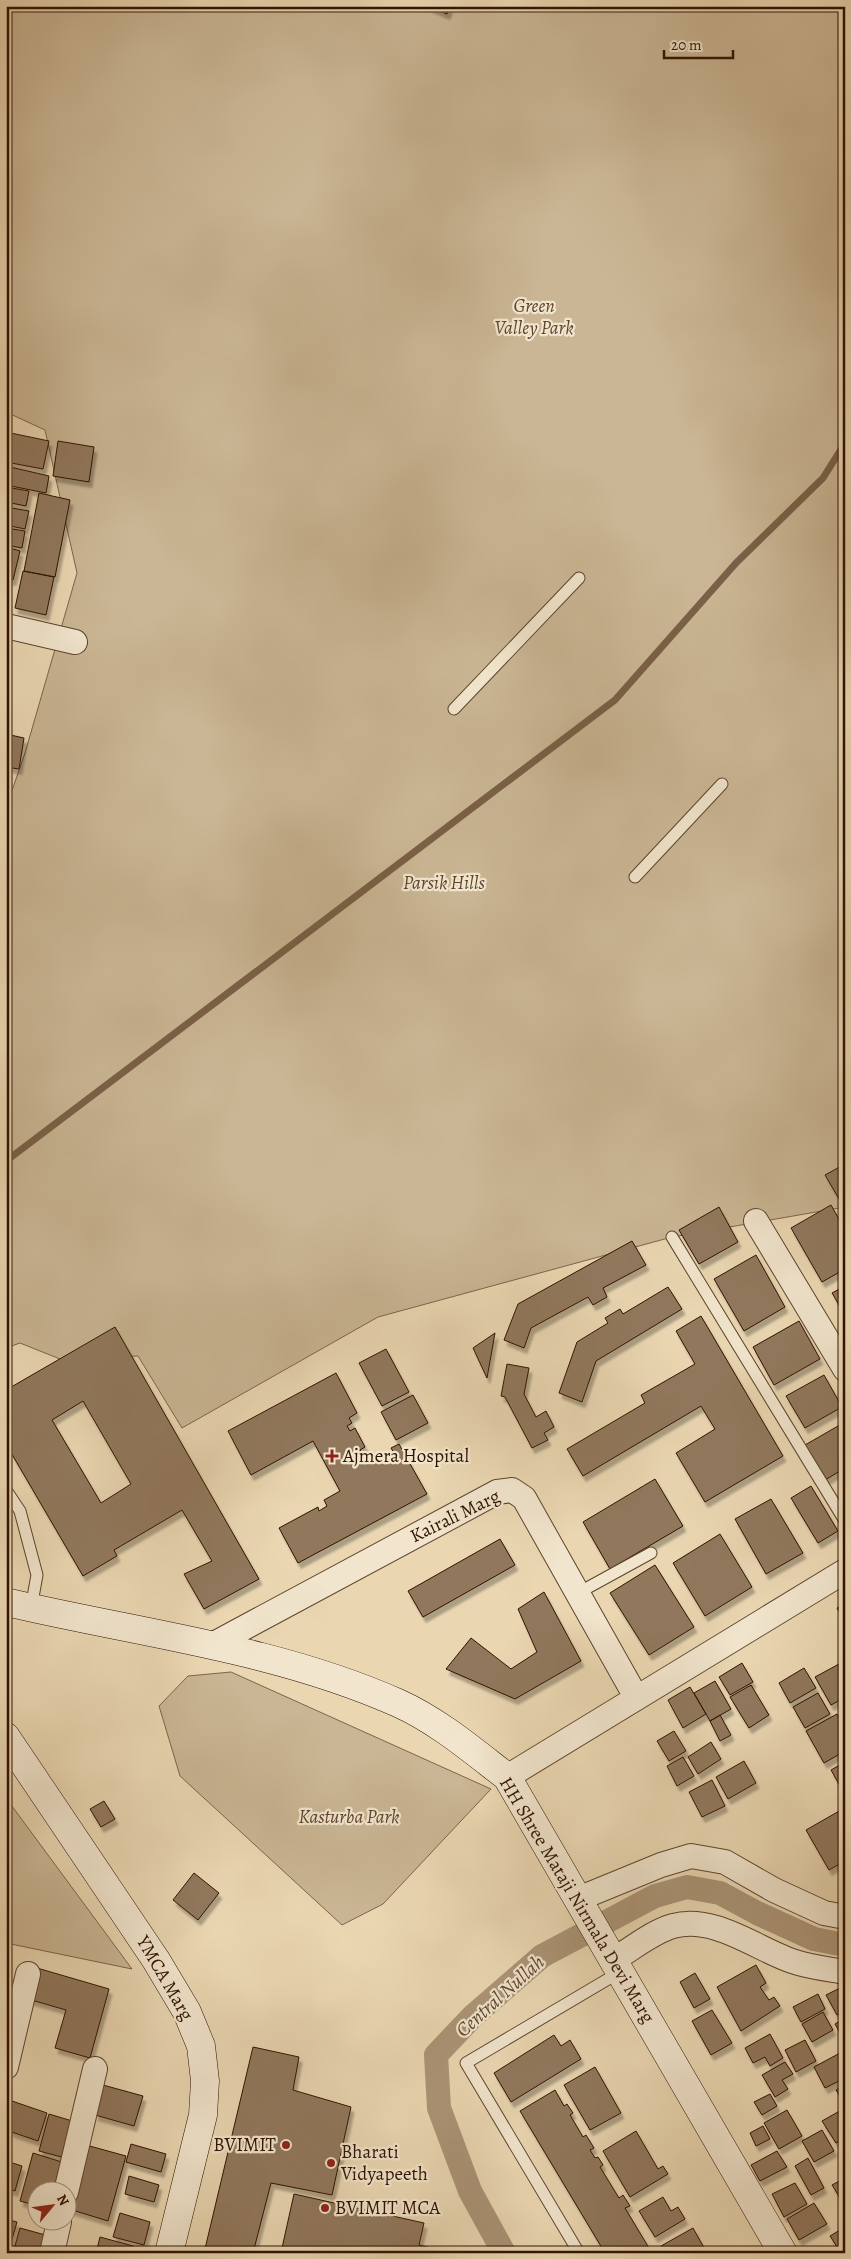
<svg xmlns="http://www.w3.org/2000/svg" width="851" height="2259" viewBox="0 0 851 2259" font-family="Alegreya,serif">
<defs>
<filter id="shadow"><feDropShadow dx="3" dy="5.5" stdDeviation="1" flood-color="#0004"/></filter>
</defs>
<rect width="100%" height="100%" fill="#ead7b2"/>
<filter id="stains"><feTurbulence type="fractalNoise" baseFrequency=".004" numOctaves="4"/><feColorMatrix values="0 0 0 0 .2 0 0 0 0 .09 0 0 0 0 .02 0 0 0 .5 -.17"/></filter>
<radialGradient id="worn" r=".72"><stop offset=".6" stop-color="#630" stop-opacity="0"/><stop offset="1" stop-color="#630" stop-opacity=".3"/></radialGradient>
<path fill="#cab694" stroke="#7d644a" d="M6,6H845V1207L672,1237L378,1317L182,1428L138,1356L60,1359L20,1343L6,1348V808L25,753L77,573L45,430L6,412Z
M231,1672L491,1789L383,1904L342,1925L180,1776L159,1706L188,1676Z
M6,1798L132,1969L6,1943Z"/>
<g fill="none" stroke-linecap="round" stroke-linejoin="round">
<path stroke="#7a6047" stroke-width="7" d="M6,1161L615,700L736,563L823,478L845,443"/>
<path stroke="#ab9476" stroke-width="24" d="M504,2253L470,2191L439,2108L436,2055L473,2016L542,1956L655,1896L687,1887L720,1893L757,1913L814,1939L845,1945"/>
</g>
<path fill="#91785d" stroke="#301201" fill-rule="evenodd" filter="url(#shadow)" d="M428,6H450L447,14Z
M6,432L49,441L43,469L6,462Z
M58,441L94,447L89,482L53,476Z
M6,466L49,476L46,493L6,485Z
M6,487L29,491L26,506L6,502Z
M39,493L70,500L55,577L24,571Z
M6,507L29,511L25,529L6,525Z
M6,528L25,531L22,548L6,545Z
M6,547L20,551L13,580L6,579Z
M23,571L54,577L46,615L15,608Z
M6,734L24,738L19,769L6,767Z
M845,1164V1209L825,1175Z
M831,1205L845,1230V1269L822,1282L791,1228Z
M719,1207L738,1242L699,1264L679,1230Z
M632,1241L646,1265L603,1288L607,1297L593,1305L588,1297L531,1328L524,1348L504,1340L518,1304Z
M756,1255L785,1307L744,1331L714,1279Z
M845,1286V1315L832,1293Z
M668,1287L682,1309L596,1361L582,1402L559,1393L577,1342L608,1323L605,1318L620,1309L623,1314Z
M701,1316L783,1456L705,1502L676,1453L715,1429L701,1406L583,1476L567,1449L645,1403L641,1395L695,1364L676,1331Z
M799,1321L820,1359L774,1385L753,1347Z
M115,1327L259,1579L204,1609L184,1574L212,1561L182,1510L114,1550L117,1556L83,1576L6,1444V1390ZM83,1401L131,1484L101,1503L52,1420Z
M495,1333L487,1378L473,1348Z
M386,1349L409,1392L382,1406L359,1363Z
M507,1364L529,1368L524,1394L536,1417L546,1411L554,1427L544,1433L548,1440L532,1448L505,1397L501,1396Z
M336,1373L357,1413L349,1418L352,1423L347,1426L350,1431L355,1428L365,1447L360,1450L367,1463L381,1455L383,1460L394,1453L391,1448L399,1444L427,1494L298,1563L279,1528L318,1507L319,1511L327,1506L324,1500L340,1491L313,1441L251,1475L228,1431Z
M824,1375L842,1407L805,1428L786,1396Z
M413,1395L428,1423L396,1440L381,1412Z
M845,1422V1468L825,1480L805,1445Z
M655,1479L683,1526L610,1569L583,1522Z
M811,1486L838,1531L818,1543L791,1498Z
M771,1499L803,1553L766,1574L735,1519Z
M720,1534L752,1587L705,1616L673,1563Z
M500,1539L515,1565L423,1617L408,1591Z
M655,1565L694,1627L649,1655L610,1593Z
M544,1592L581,1661L515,1699L446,1669L471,1638L511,1669L537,1652L518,1609Z
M845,1604V1622L837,1608Z
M742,1663L753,1682L730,1695L719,1677Z
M839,1664L845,1673V1700L844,1698L831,1705L815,1677Z
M804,1668L816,1688L790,1703L779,1683Z
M715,1681L731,1709L710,1721L694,1693Z
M751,1685L769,1715L749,1728L730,1697Z
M690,1687L706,1714L683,1728L668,1700Z
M818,1693L830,1714L805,1728L793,1707Z
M837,1714L845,1727V1751L824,1763L806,1731Z
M720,1715L731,1735L720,1741L710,1721Z
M674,1731L686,1751L669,1761L657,1741Z
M711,1742L721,1759L698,1774L688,1757Z
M683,1757L694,1776L677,1786L667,1766Z
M744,1761L756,1783L728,1799L716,1777Z
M845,1762V1792L844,1793L831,1770Z
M712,1780L725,1806L702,1817L689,1792Z
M104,1801L115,1819L101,1827L90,1809Z
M841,1810L845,1816V1861L829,1870L806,1830Z
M194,1873L219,1893L198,1920L173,1900Z
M756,1965L766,1983L760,1987L769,2000L774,1997L780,2006L741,2031L717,1987Z
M37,1968L109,1989L90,2058L55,2048L66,2010L28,1999Z
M695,1973L710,1999L694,2008L680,1982Z
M6,1983L23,1989L6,2036Z
M844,1986L845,2011L837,2015L826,1995Z
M818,1994L825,2009L801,2022L793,2007Z
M712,2010L732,2043L711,2055L692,2021Z
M823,2012L833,2030L812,2042L802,2024Z
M845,2018V2042L835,2024Z
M770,2034L783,2058L770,2066L765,2057L753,2063L745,2048Z
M554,2035L561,2046L570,2040L581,2059L511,2102L494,2073Z
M805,2040L816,2061L796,2072L785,2050Z
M253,2047L299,2057L293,2090L351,2107L332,2195L271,2183L253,2253H204Z
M840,2053L845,2062V2078L825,2088L814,2067Z
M785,2062L793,2074L782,2080L788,2089L775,2097L762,2075Z
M595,2067L621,2113L590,2130L564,2085Z
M103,2085L143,2096L134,2126L95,2115Z
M845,2085V2105L836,2090Z
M555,2090L564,2106L567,2104L573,2113L570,2115L583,2137L586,2135L594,2148L590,2150L595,2158L598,2157L603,2165L600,2167L619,2198L623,2195L630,2206L625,2208L652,2253H605L520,2111Z
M770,2094L777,2106L762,2115L754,2102Z
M12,2101L47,2113L38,2141L6,2130V2119Z
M845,2108V2138L836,2143L822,2121Z
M787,2110L802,2136L779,2149L764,2123Z
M49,2114L79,2123L69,2159L39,2151Z
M763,2126L770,2139L756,2146L750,2133Z
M822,2130L834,2151L814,2162L802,2141Z
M636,2131L658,2169L663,2166L668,2174L630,2197L603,2151Z
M131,2144L166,2154L161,2172L126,2162Z
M86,2145L126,2156L108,2221L69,2209Z
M777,2151L787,2167L760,2181L751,2165Z
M33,2153L65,2163L57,2192H38V2206L20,2201Z
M808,2158L824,2188L811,2195L795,2166Z
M6,2161L22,2166L15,2191L6,2188Z
M129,2176L159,2185L154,2202L125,2194Z
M845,2178V2206L832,2185Z
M795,2183L807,2204L784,2217L772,2194Z
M294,2194L424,2223L419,2245L436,2249L435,2253H301L282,2248Z
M663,2197L671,2211L678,2207L685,2219L655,2237L639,2211Z
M814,2203L827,2224L799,2240L787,2219Z
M120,2213L150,2222L144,2245L113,2237Z
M6,2219L17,2222L8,2253H6Z
M845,2227V2253H841L830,2236Z
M20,2228L49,2236L44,2253H13Z
M693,2228L707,2253H665L661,2246Z
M100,2237L133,2246L132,2253H108L97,2249Z"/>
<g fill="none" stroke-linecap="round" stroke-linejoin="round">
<g stroke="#5e432d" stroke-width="13">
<path id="lane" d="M454,709L579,578
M635,877L722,784
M672,1237L845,1521
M6,1490L20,1511L37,1575L31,1608
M578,1593L651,1553
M579,2253L466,2063L620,1972"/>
</g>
<g stroke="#5e432d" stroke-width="26">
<path id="street" d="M6,626L75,642
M756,1221L845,1369
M212,1645L497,1492L512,1490L524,1498L636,1697
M507,1777L845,1571
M578,1899L661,1865L691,1856L725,1862L774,1890L824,1913L845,1917
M613,1960C632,1949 652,1932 673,1926C714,1915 755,1948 792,1961C809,1967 828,1969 845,1972
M6,2067L28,1974
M66,2192L95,2069
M52,2253L59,2222"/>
</g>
<g stroke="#301201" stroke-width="29">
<path id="secondary" d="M6,1602C137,1633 274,1648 398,1703C438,1721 472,1750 507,1777L783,2253
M6,1737L156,1960L187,2012L201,2046L205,2081L203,2115L169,2253"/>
</g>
<use href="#lane" stroke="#f1e5cd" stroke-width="11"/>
<use href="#street" stroke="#f1e5cd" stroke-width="24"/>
<use href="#secondary" stroke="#f1e5cd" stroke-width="28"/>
</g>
<g fill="#8f2418" stroke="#f1e5cd" stroke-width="2">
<path d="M329.5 1448.5h5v5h5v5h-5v5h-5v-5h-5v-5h5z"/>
<circle cx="286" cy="2145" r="5"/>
<circle cx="331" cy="2163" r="5"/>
<circle cx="325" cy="2208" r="5"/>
</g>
<g text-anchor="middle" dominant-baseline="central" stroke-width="4.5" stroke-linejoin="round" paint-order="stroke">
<g font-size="19" font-style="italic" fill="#5e432d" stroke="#f1e5cd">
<text x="534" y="306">Green<tspan x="534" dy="22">Valley Park</tspan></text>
<text x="444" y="883">Parsik Hills</text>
<text x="349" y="1817">Kasturba Park</text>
</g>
<g font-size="19" fill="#301201" stroke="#f1e5cd" text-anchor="start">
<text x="343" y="1456">Ajmera Hospital</text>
<text x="276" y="2145" text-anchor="end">BVIMIT</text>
<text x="341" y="2152">Bharati<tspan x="341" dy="22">Vidyapeeth</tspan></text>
<text x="335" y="2208">BVIMIT MCA</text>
</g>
<g font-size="19" fill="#301201" stroke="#f1e5cd">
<text transform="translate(455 1516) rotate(-26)">Kairali Marg</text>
<text transform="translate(577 1900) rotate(59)">HH Shree Mataji Nirmala Devi Marg</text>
<text transform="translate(165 1978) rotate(60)">YMCA Marg</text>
</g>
<g font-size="20" font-style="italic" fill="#614630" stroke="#f1e5cd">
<text transform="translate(500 1996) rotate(-42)">Central Nullah</text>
</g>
</g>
<rect width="851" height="2259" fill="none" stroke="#ead7b2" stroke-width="25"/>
<rect x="8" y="8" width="836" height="2244" fill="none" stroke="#301201" stroke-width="2.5"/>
<rect x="12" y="12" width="826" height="2234" fill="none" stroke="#301201"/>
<g transform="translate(52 2206) rotate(61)"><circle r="24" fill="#f1e5cd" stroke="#a4917b"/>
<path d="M0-4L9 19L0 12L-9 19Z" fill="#8f2418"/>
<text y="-8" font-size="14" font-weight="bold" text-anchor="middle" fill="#301201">N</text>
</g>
<path d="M664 50v8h69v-8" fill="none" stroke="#301201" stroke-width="2.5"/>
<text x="671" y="50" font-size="15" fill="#301201" stroke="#f1e5cd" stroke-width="4" paint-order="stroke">20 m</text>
<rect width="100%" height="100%" filter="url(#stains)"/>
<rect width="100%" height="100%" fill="url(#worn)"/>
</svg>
